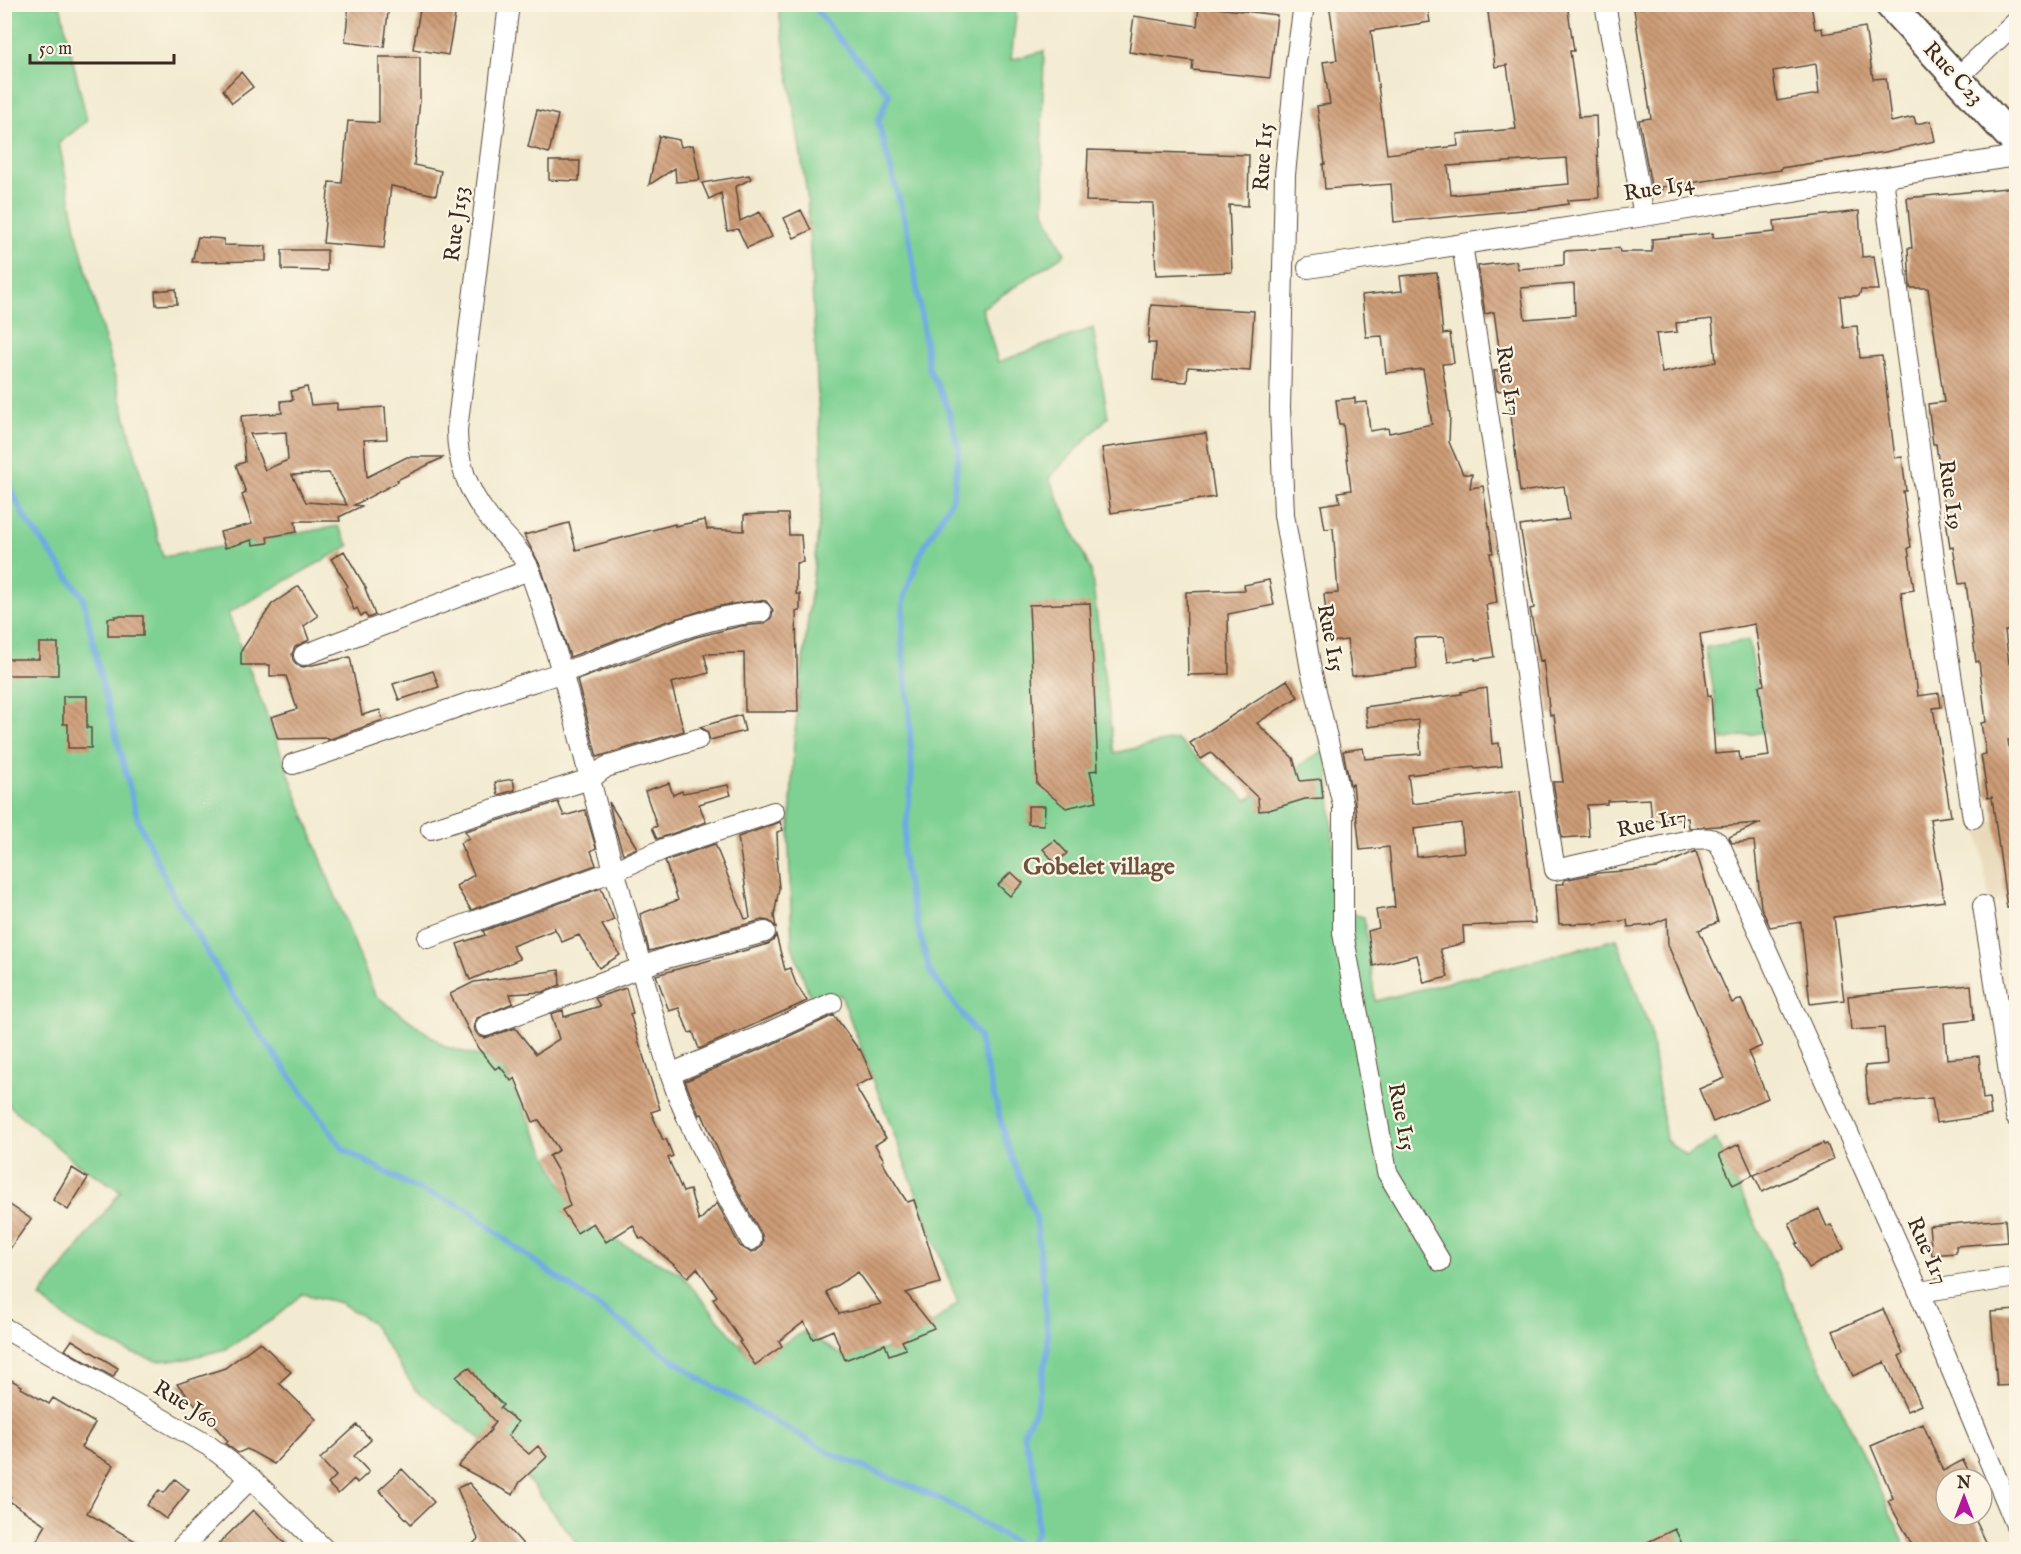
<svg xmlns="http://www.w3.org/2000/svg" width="2021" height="1554" viewBox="0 0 2021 1554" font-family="'IM FELL English',serif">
<defs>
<pattern id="building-back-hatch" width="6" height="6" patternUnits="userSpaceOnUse" patternTransform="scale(1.5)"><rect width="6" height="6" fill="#cd9c77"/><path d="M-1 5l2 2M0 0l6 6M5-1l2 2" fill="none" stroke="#a87f61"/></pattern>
</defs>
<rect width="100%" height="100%" fill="#fcf5e5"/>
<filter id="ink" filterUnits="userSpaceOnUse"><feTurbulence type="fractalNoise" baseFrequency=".0167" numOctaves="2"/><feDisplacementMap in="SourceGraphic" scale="12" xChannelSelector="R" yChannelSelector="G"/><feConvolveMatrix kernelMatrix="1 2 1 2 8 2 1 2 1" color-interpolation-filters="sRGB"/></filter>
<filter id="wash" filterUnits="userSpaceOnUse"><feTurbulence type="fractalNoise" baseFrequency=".008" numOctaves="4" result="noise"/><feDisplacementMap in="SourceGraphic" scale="24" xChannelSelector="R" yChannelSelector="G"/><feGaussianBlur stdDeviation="1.35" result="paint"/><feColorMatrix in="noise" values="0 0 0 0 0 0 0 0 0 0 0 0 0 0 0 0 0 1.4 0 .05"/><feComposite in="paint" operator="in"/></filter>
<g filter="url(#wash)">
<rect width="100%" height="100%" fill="#f3ebd1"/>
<path fill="#e9d9ba" d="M2016,818V898L1990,903L1977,823Z"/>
<path fill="#7fd193" stroke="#5d7e58" stroke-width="1.5" d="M5,5H60L87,121L59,143L78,239L163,557L338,526L349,546L228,613L329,880L375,995L446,1047L500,1062L581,1223L680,1273L753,1361L803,1332L842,1355L902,1347L958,1303L841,995L811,999L792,946L789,846L794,740L823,489L807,195L778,5H1017L1011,60L1044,51L1042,128L1044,211L1065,254L982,308L998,362L1093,328L1108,417L1049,478L1091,571L1114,753L1176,739L1247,800L1327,748L1338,910L1364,917L1375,1001L1617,939L1650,1029L1666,1140L1686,1156L1716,1139L1907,1549H582L518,1467L415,1389L371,1322L341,1303L303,1294L272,1320L226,1349L186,1359L158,1361L131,1353L76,1326L40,1297L121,1191L76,1163L5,1102Z
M1749,640L1764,732L1722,740L1706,647Z"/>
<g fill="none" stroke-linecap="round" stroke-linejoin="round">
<path stroke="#70abe1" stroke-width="6" d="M812,4L836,35L889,94L878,122L909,236L929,368L946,403L959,449L953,498L921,552L904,598L902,645L909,708L912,774L903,854L909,894L930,972L978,1035L1007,1145L1036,1218L1044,1289L1048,1349L1036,1408L1023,1433L1035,1474L1037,1497V1532L1030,1543L1029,1550
M4,476L25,518L83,597L101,678L138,820L173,895L239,1005L343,1149L411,1186L465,1207L516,1248L702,1380L832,1454L941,1499L1028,1550"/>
</g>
<g id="blocks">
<path fill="url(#building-back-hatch)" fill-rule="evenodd" d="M349,4H389L384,47L345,42Z
M421,4H457L448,55L413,49Z
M1356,4H1427L1430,22L1371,31L1387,154L1458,146L1457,134L1516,129L1507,65L1495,67L1487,4H1567L1574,51H1570L1579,117L1596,116L1599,198L1568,200V204L1534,209L1394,222L1391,184L1325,189L1323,164H1325L1317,106L1330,104L1323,62L1337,60L1330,9ZM1567,158L1569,184L1451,195L1448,166Z
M1665,4H1811L1815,29L1822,28L1823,34L1865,27L1873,79L1886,78L1891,122L1914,117L1916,124L1931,121L1935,141L1885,152L1781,168V170L1661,187L1662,190L1652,191L1639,120L1651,118L1634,9ZM1816,64L1819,94L1777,101L1773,71Z
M1199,6L1277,15L1270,78L1192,70L1193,61L1129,52L1134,16L1197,26Z
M379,57H420V99L414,165L441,171L436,195L391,186L384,248L323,243L329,182L342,183L348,121L379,123Z
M241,72L253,87L232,103L223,90Z
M537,110L558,115L549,153L528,147Z
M659,136L679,140L681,147L693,145L700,180L676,182L675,168L649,185Z
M1088,150L1249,155L1248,206L1229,205L1232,272L1156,275L1153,203L1086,201Z
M549,161H580L579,181L549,180Z
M749,175L751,179L735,187L740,221L760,212L772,237L747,248L738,229L727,231L721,193L709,199L702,183Z
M2016,187V630L2005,631L2009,663L2016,662V735H2012L2013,739L2008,740L2016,795V908H2007L1992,797L1988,798L1981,755L1986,754L1981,723L1986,722L1979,661L1976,662L1966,583L1959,584L1953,547L1950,548L1936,444H1933L1928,404L1944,402L1928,288H1910L1908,248H1912L1907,198Z
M801,210L811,230L794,238L784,218Z
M1859,211L1862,257L1874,256L1879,290H1861L1859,296H1840L1843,327L1857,326L1860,358L1882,356L1895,458L1902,457L1906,491H1903L1911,547L1908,548L1914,590L1901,592L1914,680H1916L1918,696L1939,693L1941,707L1933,708L1951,816L1930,819L1944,901L1834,917L1844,1000L1810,1004L1801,922L1770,927L1761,907L1754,841L1732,843L1729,837L1761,823L1689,828L1688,818L1652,821L1650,799L1607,801V804L1587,805L1589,836L1562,838L1553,782H1563L1554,715H1550L1543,660L1540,661L1530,609L1534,608L1520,526L1569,519L1564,486L1520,492L1508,390L1497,391L1494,371L1502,370L1494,312L1485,314L1478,266L1516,261L1518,269L1564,265V251L1619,248L1620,252H1652V239L1713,233V238L1775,232L1774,221ZM1574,284L1575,315L1525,319L1521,288ZM1712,319L1716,362L1662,373L1656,334L1677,332L1676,323ZM1755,624L1764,685L1759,686L1769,756L1740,760L1739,752L1715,754L1711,695L1708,696L1700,634Z
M198,237L224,239V245L266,246V261L192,262Z
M282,250H327V271L282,270Z
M1437,273L1443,334L1450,333L1454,363L1442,364L1450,416L1449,442L1463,474H1472L1470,488L1483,486L1493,553H1490L1497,603L1486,605L1494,657L1475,660V658L1448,662L1444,637L1414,638L1417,668L1352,676L1347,640L1329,642L1324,594L1338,593L1333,528L1325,529L1321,505L1340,502L1338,492L1351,490L1343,424H1339L1336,400L1355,398V403L1367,402L1370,431L1388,428L1389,433L1432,424L1423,369L1386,373L1382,336L1366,337L1362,295L1402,291L1400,276Z
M176,289L177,304L156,305L155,291Z
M1151,305L1254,311L1250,371L1188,367L1187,382L1153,380L1156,343H1148Z
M307,387L311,405L337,403V410L385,407L387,439L364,440L367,477L407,457H444L397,480L398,482L354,505L362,506L339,517L340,521H295L297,532L267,537L268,543L253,545L252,540L225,548L220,532L252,524L242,495L246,493L236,465L245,462L241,416L282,413L281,401L293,400L291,391ZM286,432L288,460L265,470L250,434ZM329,473L347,505L306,502L292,475Z
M1206,433L1215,497L1111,513L1102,448Z
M762,514H788L789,535H801L803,562L796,563V594H800V611H796L798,712H745L744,653L704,654L709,673L671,683L684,731L597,757L577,680L696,637L741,626L763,624L772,617L773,610L766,601L760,600L714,607L665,622L570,657L541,567L524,535L569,523L576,550L675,524V526L705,520L707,529L744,531V515Z
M344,551L366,588H365L375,615L368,618L365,614L361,616L357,608L354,610L345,588L348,586L331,559Z
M1269,580L1274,605L1228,614L1229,674L1188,675L1186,592L1245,590L1244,585Z
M299,586L318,616L304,626L309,640L295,647L292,654L293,660L297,665L303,667L350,657L362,715L380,710L383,720L328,740V738L278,739L271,717L297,709L286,676H270V665H241V651L272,604Z
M1090,603L1098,770L1090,771L1097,801L1066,808L1037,784L1029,605Z
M115,616H143V636H108V618H115Z
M39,643H58V675H4V659H39Z
M433,671L439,687L399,700L393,684Z
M1287,680L1298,697L1257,723L1293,758L1300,781L1321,779L1323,798L1305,799L1269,810L1259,811L1258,798L1211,753L1201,759L1190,743Z
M1487,688L1492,744L1499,743L1502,766L1475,769L1474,767L1408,775L1412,804L1520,791L1535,923L1463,926L1464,943L1440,949L1448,977L1424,983L1417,955L1373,966L1368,931L1379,928L1376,910L1395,907L1389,847L1360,850L1353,784L1350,785L1343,751L1363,748L1365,759L1421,754L1418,720L1368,727L1365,707L1462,694L1461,692ZM1461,823L1464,852L1417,857L1414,829Z
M63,696H87V728H91V748H68V724H63Z
M741,715L745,731L710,740L707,731L700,727Z
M513,779L515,790L498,795L495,782Z
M669,783L673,795L682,791L683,793L728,785L731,795L699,804L706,822L657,839L652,828L657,826L645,791Z
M558,802L564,816L585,810L596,848L591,851L596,865L471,910L456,886L474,875L460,843L469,838L465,831Z
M609,802L637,848L623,854L614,825Z
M1028,806H1045L1044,825L1028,824Z
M780,822L783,830L777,832L778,858H776L779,888L774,916L776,927L769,921L762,920L649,951L640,914L678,900L665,861L715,844L745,919L750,918L738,837Z
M1055,840L1067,853L1056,864L1043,849Z
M1696,851L1718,922L1699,930L1732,1003L1741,999L1762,1046L1748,1052L1768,1098L1713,1122L1699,1089L1725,1078L1668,945L1667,918L1650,925L1628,927L1627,920L1594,925L1593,923L1559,924L1556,884H1564V880L1598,873L1658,868Z
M1011,872L1023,883L1010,896L998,885Z
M601,888L614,920L602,925L620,955L599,968L579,935L562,942L554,927V930L512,946L520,959L470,980L457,944L485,935L483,931Z
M776,935L785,970L790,968L796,984L807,1001L699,1049L693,1032L689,1033L679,1008L669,1011L656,975L768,944L773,941Z
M559,970L560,985L543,992L510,994L513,1003L477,1018L474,1025L475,1031L479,1036L485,1038L515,1028L536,1054L559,1039L551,1014L563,1010L564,1017L600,1006L595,998L626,988L633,1013L630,1014L660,1109L651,1112L663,1140L666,1139L673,1156L668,1158L683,1192L690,1190L699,1221L717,1203L740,1246L750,1252L756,1251L761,1247L763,1241L762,1235L729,1175L702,1114L699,1115L685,1081L766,1047L834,1015L859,1050L860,1049L873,1078L855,1086L886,1138L875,1145L884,1160L882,1162L907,1202L914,1200L926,1237L940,1283L906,1293L934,1328L902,1341L906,1349L889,1355L885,1344L845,1360L833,1330L813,1339L804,1322L779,1341L782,1346L755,1365L739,1342L741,1341L713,1299L717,1296L697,1268L688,1277L643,1238L640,1239L633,1225L606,1242L593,1223L577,1233L562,1210L570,1206L560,1175L549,1156L559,1150L539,1120L533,1122L515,1078L511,1081L500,1066L495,1069L478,1048L450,994L474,982ZM858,1272L881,1304L839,1314L826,1292Z
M1971,985L1974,1020L1944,1023L1947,1059L1979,1056L1983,1099L1989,1098L1991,1115L1936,1123L1932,1098L1868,1104L1865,1066L1887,1064L1884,1028L1851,1030L1848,996Z
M1823,1143L1824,1145L1827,1144L1833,1159L1762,1192L1754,1175Z
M1739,1144L1753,1175L1733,1185L1719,1154Z
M72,1168L88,1178L68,1210L53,1200Z
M4,1201L31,1219L4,1257Z
M1819,1209L1827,1227L1831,1225L1844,1249L1809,1268L1796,1244L1798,1243L1789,1223Z
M2005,1219L2007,1242L1956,1246V1253L1932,1255L1929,1226Z
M1883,1309L1903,1354L1899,1356L1921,1405L1907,1411L1885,1362L1853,1376L1833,1331Z
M2016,1310V1385L1997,1386L1991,1312Z
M72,1340L118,1368L113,1377L65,1350Z
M260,1342L291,1372L279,1383L316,1419L274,1464L247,1449L238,1453L226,1444L228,1441L177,1384L225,1368Z
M469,1367L484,1387L503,1405L500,1408L518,1422L508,1436L529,1454L538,1446L547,1457L520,1482L513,1495L458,1466L491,1430L490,1429L495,1422L456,1377Z
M4,1376L22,1386L21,1388L49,1404L53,1398L95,1423L81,1447L113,1465L87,1513L151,1550H31L46,1525L9,1501L11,1497L4,1493Z
M1923,1424L1943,1471L1963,1460L1973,1479H1946V1515H1973L1990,1550H1915L1888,1501L1893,1498L1871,1446Z
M357,1425L371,1440L354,1456L369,1472L357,1483L354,1479L338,1494L328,1484L336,1476L320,1459Z
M402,1469L434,1502L411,1524L379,1490Z
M175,1479L189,1490L166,1519L147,1505L159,1490L164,1493Z
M469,1483L528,1550H466L478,1539L457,1488Z
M253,1510L291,1550H212Z
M1675,1529L1685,1550H1631Z"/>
</g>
</g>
<g filter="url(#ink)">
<use href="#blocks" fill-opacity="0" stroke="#574739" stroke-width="1.5"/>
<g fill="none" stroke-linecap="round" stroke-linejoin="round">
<g stroke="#574739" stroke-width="22">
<path id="street" d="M509,4L457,430C457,462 469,493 489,518C504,536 521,549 530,571C558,649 578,731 598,811C610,858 624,904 637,951C647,991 657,1033 670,1073C689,1132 722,1186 751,1240
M1304,4L1296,62L1285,175L1280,408L1284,515L1311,670L1343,805V933L1387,1172L1440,1261
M1605,4L1644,216
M1957,78L2016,22
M1883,178L1940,602L1973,818
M1462,244L1511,563L1540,778L1555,870L1694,839C1705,838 1713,837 1720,845L1919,1292L2016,1525
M1308,268L1644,216L2016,156
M304,655L529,570
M293,764C357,743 419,720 483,698C514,687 547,678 578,667C634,647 704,615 761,612
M431,829L590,779L606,767L698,739
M1983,906L2016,1117
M428,938L614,871L666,848L774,812
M486,1026L666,958L765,932
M670,1074L761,1036L832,1003
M1919,1292L2016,1277
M4,1328L209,1446L251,1478L325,1550
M179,1550L251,1478"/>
</g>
<g stroke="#574739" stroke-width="32">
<path id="secondary" d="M1889,4L2016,143"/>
</g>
<use href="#street" stroke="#fff" stroke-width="20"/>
<use href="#secondary" stroke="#fff" stroke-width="28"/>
</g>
</g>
<g text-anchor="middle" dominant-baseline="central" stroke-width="4.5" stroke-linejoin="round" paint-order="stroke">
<g font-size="22" fill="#3b2a1e" stroke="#fcf5e5">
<text transform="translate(1953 74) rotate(47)">Rue C23</text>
<text transform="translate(1264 157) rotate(-86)">Rue I15</text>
<text transform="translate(1659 189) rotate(-9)">Rue I54</text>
<text transform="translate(457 224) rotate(-83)">Rue J153</text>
<text transform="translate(1508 381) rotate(81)">Rue I17</text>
<text transform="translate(1950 495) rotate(82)">Rue I19</text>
<text transform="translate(1330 638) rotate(79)">Rue I15</text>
<text transform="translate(1652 824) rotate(-12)">Rue I17</text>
<text transform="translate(1401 1117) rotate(79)">Rue I15</text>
<text transform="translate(1927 1251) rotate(66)">Rue I17</text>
<text transform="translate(186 1405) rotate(31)">Rue J60</text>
</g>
<g font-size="24" font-weight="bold" fill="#6e523d" stroke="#fcf5e5">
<text x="1099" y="867">Gobelet village</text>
</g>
</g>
<rect width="2021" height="1554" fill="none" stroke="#fcf5e5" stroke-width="24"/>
<g transform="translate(1964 1497)"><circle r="28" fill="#fcf5e5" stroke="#afa495" stroke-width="1.5"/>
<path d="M0-4.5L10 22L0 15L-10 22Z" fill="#b5179e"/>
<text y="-9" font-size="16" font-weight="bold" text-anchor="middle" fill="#3b2a1e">N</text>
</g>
<path d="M30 54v9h144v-9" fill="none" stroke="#3b2a1e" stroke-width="3"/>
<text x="39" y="54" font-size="18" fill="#3b2a1e" stroke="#fcf5e5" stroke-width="4.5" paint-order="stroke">50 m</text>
</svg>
